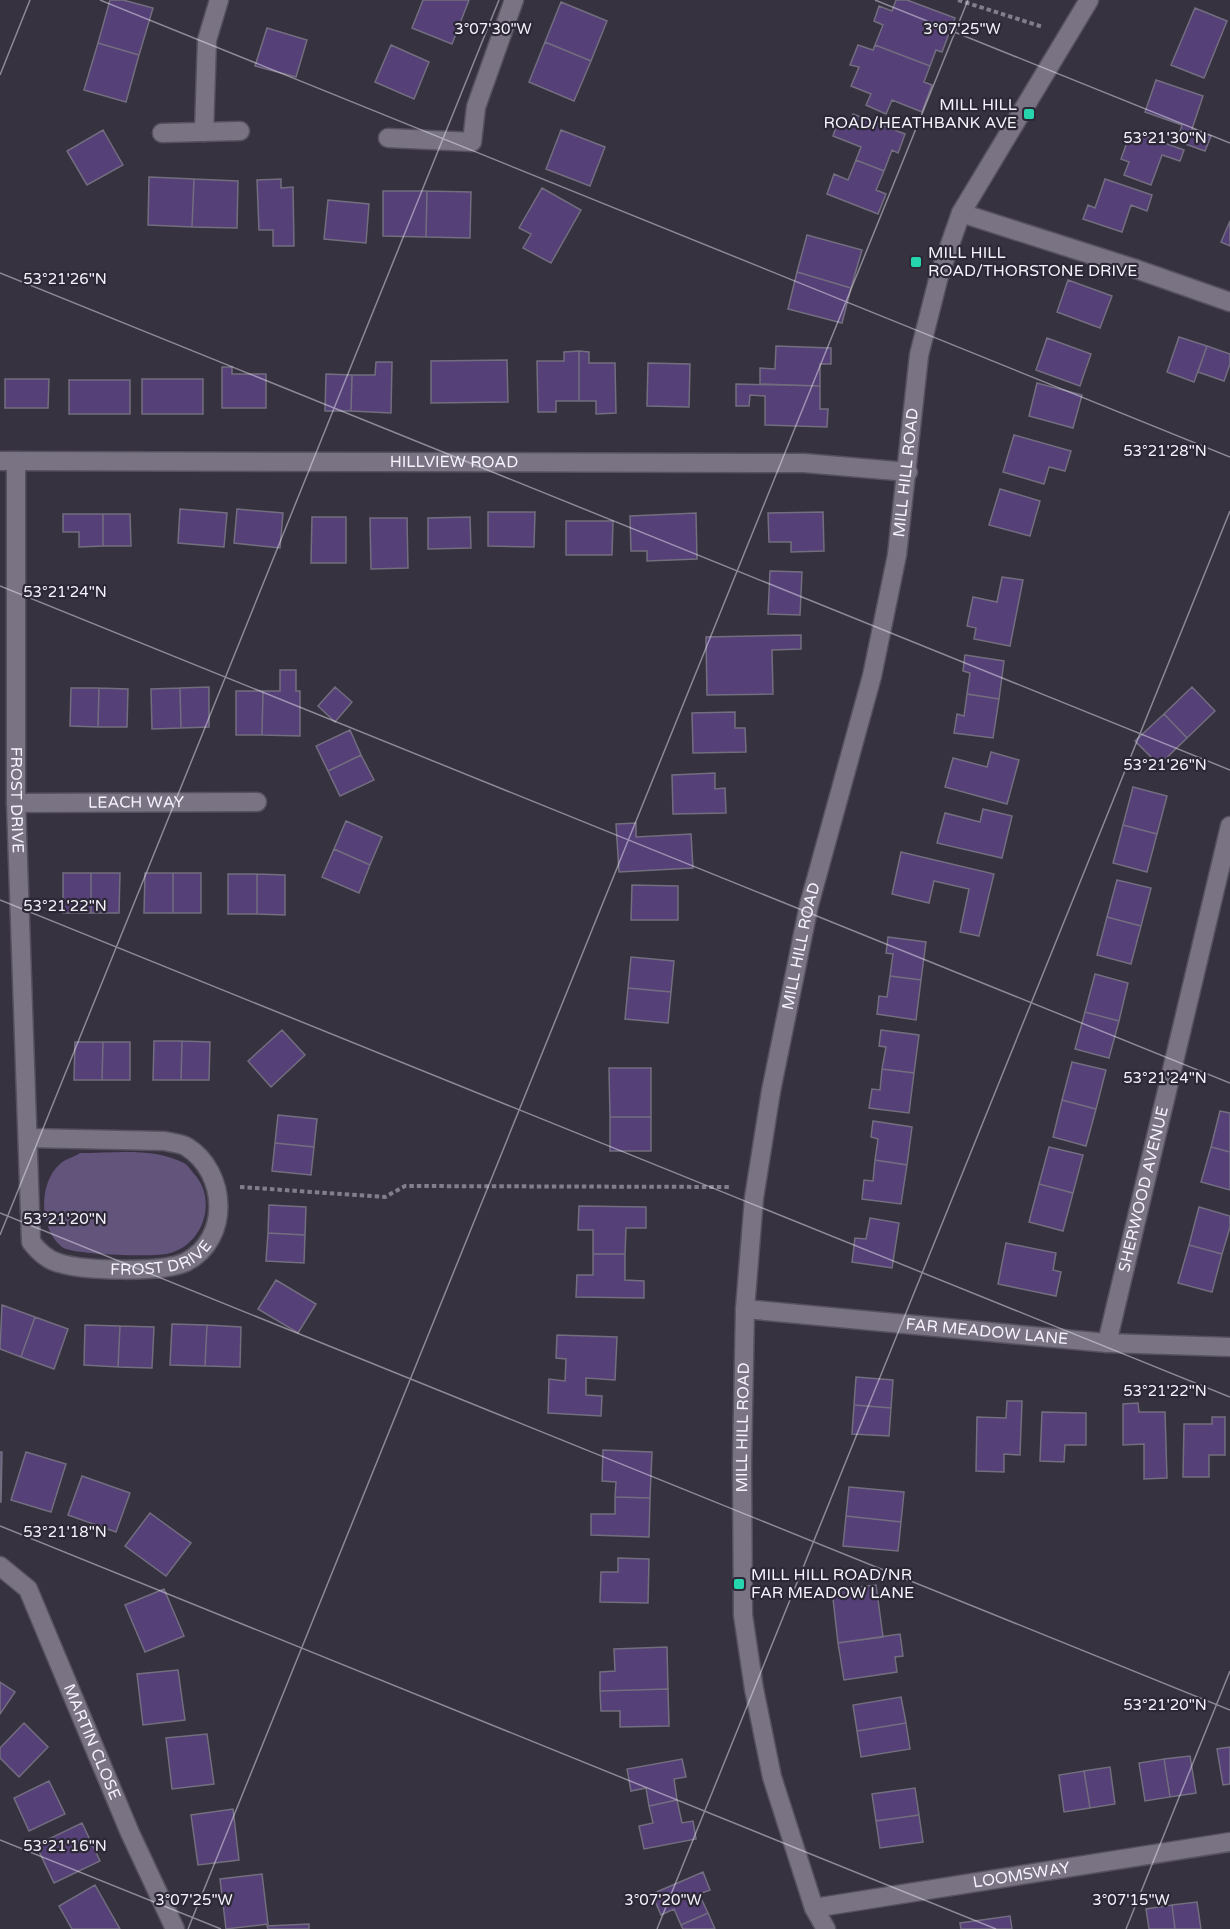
<svg xmlns="http://www.w3.org/2000/svg" width="1230" height="1929" viewBox="0 0 1230 1929" font-family="'Varela Round',sans-serif">
<rect width="100%" height="100%" fill="#373240"/>
<path fill="#62547a" d="M80,1153C114,1153 153,1147 184,1163C189,1166 192,1172 196,1176C218,1204 201,1248 166,1254C151,1257 72,1255 62,1247C39,1229 38,1183 60,1164C65,1159 74,1157 80,1153Z"/>
<path fill="#554077" stroke="#736e7f" stroke-width="1.5" d="M110,0H123L153,8L139,55L98,43Z
M423,0H469L452,44L412,28Z
M896,0H907L955,18L942,52L936,50L930,66L875,45L883,25L874,21L879,6L892,11Z
M561,2L607,21L591,61L545,42Z
M1195,8L1227,21L1204,78L1171,65Z
M267,28L307,40L296,77L255,66Z
M545,42L591,61L574,101L529,82Z
M98,43L139,55L126,102L84,90Z
M391,45L429,62L414,99L375,82Z
M858,45L873,50L875,45L930,66L924,82L932,85L922,112L892,100L886,114L866,105L871,94L851,86L859,67L850,65Z
M1156,80L1203,96L1192,129L1211,136L1205,151L1177,141L1182,125L1145,112Z
M853,114L905,134L898,153L892,150L884,171L856,160L861,147L833,136L837,124L848,129Z
M103,130L123,165L87,185L67,151Z
M561,130L605,147L590,186L546,169Z
M1131,131L1184,150L1180,161L1162,155L1151,185L1124,175L1129,162L1121,159Z
M856,160L884,171L876,190L886,194L878,214L827,194L834,174L848,180Z
M149,177L194,179L192,227L148,225Z
M194,179L238,181L237,228L192,227Z
M281,179V188L293,187L294,246H273V230H259L257,180Z
M1105,179L1152,195L1147,211L1131,205L1122,232L1083,219L1088,205L1095,208Z
M542,188L581,210L551,263L523,248L531,234L519,228Z
M383,191H427L426,237L383,236Z
M427,191L471,192L470,238L426,237Z
M328,200L369,204L366,243L324,239Z
M1230,221V246L1221,242Z
M807,235L862,250L851,288L797,272Z
M797,272L851,288L842,323L788,309Z
M1068,280L1112,296L1100,328L1057,312Z
M1179,337L1207,346L1194,382L1167,372Z
M1047,338L1091,354L1080,386L1036,370Z
M776,346L831,348V364H820V386L760,384V368L775,369Z
M1207,346L1230,354V364L1224,381L1198,372Z
M579,351V401H556V412H538L537,361H564V352Z
M579,351L589,352V363H615L616,413L596,414V401H579Z
M507,360L508,402L431,403V361Z
M376,362H392L391,413L351,411L352,375H375Z
M648,363L690,364L689,407L647,406Z
M222,367H232V374H266V408H222Z
M326,374L352,375L351,411H325Z
M5,379H49L48,408H5Z
M142,379H203V414H142Z
M69,380H130V414H69Z
M1037,383L1082,395L1073,428L1029,416Z
M736,384L820,386V409H828L827,427L765,425V396L750,395L749,406H736Z
M1014,435L1071,451L1065,471L1049,467L1044,484L1003,472Z
M1000,489L1040,501L1030,536L989,525Z
M180,509L227,513L224,547L178,543Z
M237,509L283,513L280,548L234,543Z
M488,512H535L534,547L488,546Z
M823,512L824,551L791,552V542H769L768,513Z
M696,513L697,559L647,561V551H631L630,516Z
M63,514H103V546L79,547V532H63Z
M103,514H130L131,546H103Z
M312,517H346V563H311Z
M470,517L471,548L428,549V518Z
M370,518H407L408,568L371,569Z
M566,521H613L612,555H566Z
M770,571L802,572L800,615L768,614Z
M1002,577L1023,580L1010,646L974,639L976,628L967,626L973,597L997,602Z
M801,635V649L772,650L773,694L707,695L706,637Z
M965,655L1004,661L999,699L967,694L970,673L963,671Z
M280,670H296V691H300V736L262,735L263,691H280Z
M209,687V727L181,728L180,688Z
M335,687L352,702L335,722L318,706Z
M1192,687L1215,711L1187,738L1164,714Z
M71,688H99L98,727L70,726Z
M99,688L128,689L127,727H98Z
M180,688L181,728L152,729L151,689Z
M236,691H263L262,735H236Z
M967,694L999,699L993,738L954,733L957,714L964,716Z
M735,712V728H745L746,752L693,753L692,713Z
M1164,714L1187,738L1159,765L1135,741Z
M350,730L361,755L328,771L316,746Z
M991,752L1019,760L1007,804L945,787L953,758L987,767Z
M361,755L374,780L340,796L328,771Z
M715,773V789L725,788L726,813L673,814L672,775Z
M1133,787L1167,796L1157,834L1123,825Z
M983,809L1012,816L1002,858L937,843L945,813L980,822Z
M346,821L382,837L370,865L334,849Z
M636,823V837L691,834L693,868L619,872L616,824Z
M1123,825L1157,834L1147,872L1113,863Z
M334,849L370,865L359,893L322,877Z
M901,852L994,874L979,936L960,932L969,889L934,881L929,903L892,894Z
M63,873H91V913H63Z
M91,873H120L119,913H91Z
M145,873H173V913H144Z
M173,873H201V913H173Z
M228,874H257V914H228Z
M257,874L285,875V915L257,914Z
M1117,880L1151,888L1141,926L1107,917Z
M632,885L678,886V920H631Z
M1107,917L1141,926L1131,964L1097,955Z
M888,937L926,942L921,980L890,976L893,954L886,953Z
M631,957L674,961L671,992L628,988Z
M1095,974L1128,983L1119,1021L1085,1012Z
M890,976L921,980L916,1020L877,1014L879,996L887,997Z
M628,988L671,992L668,1023L625,1019Z
M1085,1012L1119,1021L1109,1058L1075,1049Z
M282,1030L305,1055L271,1087L248,1061Z
M881,1030L919,1035L914,1073L882,1069L886,1047L879,1046Z
M154,1041H182L181,1080H153Z
M182,1041L210,1042L209,1080H181Z
M75,1042H103L102,1080H74Z
M103,1042H130V1080H102Z
M1072,1062L1106,1070L1096,1109L1062,1100Z
M609,1068H651V1117H610Z
M882,1069L914,1073L909,1113L869,1108L872,1089L880,1090Z
M1062,1100L1096,1109L1086,1146L1053,1137Z
M1220,1111L1230,1113V1152L1211,1147Z
M278,1115L317,1119L314,1147L275,1143Z
M610,1117H651V1151H610Z
M873,1121L912,1127L907,1165L875,1160L878,1139L871,1137Z
M275,1143L314,1147L311,1175L272,1171Z
M1049,1147L1083,1155L1073,1193L1039,1184Z
M1211,1147L1230,1152V1190L1201,1182Z
M875,1160L907,1165L901,1204L862,1199L864,1180L873,1181Z
M1039,1184L1073,1193L1063,1231L1029,1222Z
M269,1205L306,1207L305,1235L268,1233Z
M579,1206L646,1207V1228H626L625,1254H593V1230H578Z
M1199,1207L1230,1216V1227L1222,1254L1189,1245Z
M870,1218L899,1223L892,1268L852,1262L855,1238L866,1239Z
M268,1233L305,1235L304,1263L266,1261Z
M1006,1243L1056,1253L1053,1270L1061,1272L1056,1296L998,1284Z
M1189,1245L1222,1254L1212,1292L1178,1283Z
M593,1254H625V1280L644,1281V1298L576,1297L577,1275H593Z
M276,1280L316,1304L298,1333L258,1309Z
M2,1305L35,1317L21,1357L0,1349Z
M35,1317L68,1329L54,1369L21,1357Z
M172,1324L207,1325L205,1366L170,1365Z
M85,1325L120,1326L118,1367L84,1365Z
M207,1325L241,1327L240,1367L205,1366Z
M120,1326L154,1327L152,1368L118,1367Z
M557,1335L617,1337L615,1380L586,1378V1395L602,1396L601,1416L548,1413L549,1379L565,1381L566,1359L556,1358Z
M856,1377L893,1380L891,1408L854,1405Z
M1007,1401H1022L1020,1455L1004,1454V1472L976,1471L977,1417L1006,1418Z
M1138,1403L1139,1412H1165L1167,1478L1144,1479V1444L1123,1445V1404Z
M854,1405L891,1408L889,1436L852,1434Z
M1042,1412L1086,1413V1445H1065L1064,1462L1040,1461Z
M1212,1417H1225V1455H1209V1477H1183L1184,1424H1212Z
M603,1450L652,1452L650,1498L615,1497L616,1482L602,1481Z
M0,1452H2L1,1502H0Z
M26,1452L66,1464L51,1512L11,1500Z
M82,1476L130,1493L116,1532L68,1515Z
M849,1487L904,1492L901,1522L846,1516Z
M615,1497L650,1498L649,1537L591,1535V1514H615Z
M150,1513L191,1543L166,1576L125,1546Z
M846,1516L901,1522L898,1551L843,1546Z
M618,1558L649,1559L648,1603L600,1602L601,1572H618Z
M876,1585L883,1637L838,1643L832,1590Z
M164,1589L184,1636L145,1652L125,1605Z
M900,1634L903,1656L895,1657L897,1672L844,1680L838,1643Z
M667,1647L668,1689L600,1691V1672L615,1671L614,1649Z
M178,1670L185,1720L143,1725L137,1674Z
M0,1682L15,1692L0,1714Z
M668,1689L669,1726L620,1727V1711H601L600,1691Z
M901,1697L906,1723L857,1731L853,1705Z
M24,1723L48,1747L19,1777L0,1758V1748Z
M906,1723L910,1749L861,1757L857,1731Z
M207,1734L214,1784L172,1789L166,1738Z
M1230,1747V1784L1223,1785L1217,1749Z
M1190,1756L1196,1793L1170,1797L1164,1759Z
M682,1759L686,1777L674,1779L677,1800L649,1806L646,1788L631,1791L627,1769Z
M1164,1759L1170,1797L1145,1801L1139,1763Z
M1110,1767L1115,1804L1090,1808L1084,1771Z
M1084,1771L1090,1808L1064,1812L1059,1775Z
M49,1781L65,1814L29,1831L14,1798Z
M915,1788L919,1815L876,1821L872,1794Z
M677,1800L682,1823L693,1821L696,1839L644,1849L639,1826L653,1823L649,1806Z
M233,1809L239,1860L198,1865L191,1815Z
M919,1815L923,1842L880,1848L876,1821Z
M82,1823L100,1861L54,1883L36,1845Z
M703,1872L710,1890L699,1894L708,1913L681,1925L674,1909L661,1915L652,1894Z
M262,1874L268,1924L226,1929L220,1879Z
M95,1885L120,1929H72L59,1906Z
M1197,1902L1201,1929H1175L1172,1905Z
M1172,1905L1175,1929H1149L1146,1909Z
M708,1913L715,1929H683L681,1925Z
M1010,1916L1012,1929H961L960,1923Z
M309,1924V1929H268L267,1926Z"/>
<g fill="none" stroke-linecap="round" stroke-linejoin="round">
<g stroke="#56515e" stroke-width="21">
<g id="minor">
<path d="M204,132L207,40L219,0"/>
<path d="M162,133L240,131"/>
<path d="M388,138L472,142L476,107L514,0"/>
<path d="M961,213L1133,268L1230,302"/>
<path id="s1" d="M0,461L804,463L908,472"/>
<path id="s2" d="M16,461V803L31,1242C38,1251 47,1260 59,1263C84,1271 163,1273 186,1262C231,1239 227,1172 187,1147C181,1143 171,1143 165,1141L29,1138"/>
<path id="s3" d="M16,803L257,802"/>
<path id="s4" d="M745,1309L1107,1343L1230,1347"/>
<path id="s5" d="M1107,1343L1230,826"/>
<path id="s6" d="M0,1566L28,1589L130,1833L175,1929"/>
<path id="s7" d="M814,1908L1230,1842"/>
</g>
</g>
<g stroke="#56515e" stroke-width="21">
<g id="tertiary">
<path id="s8" d="M826,1929L814,1908L772,1777L754,1689L743,1615L742,1463L745,1309L754,1198L771,1091L809,905L872,676L897,555L919,355L939,276L961,213L1089,0"/>
</g>
</g>
<path stroke="#827e8a" stroke-width="4" stroke-dasharray="4.5 3" stroke-linecap="butt" d="M958,0L1043,27
M240,1187L385,1197L405,1186L731,1187"/>
<use href="#minor" stroke="#797384" stroke-width="18"/>
<use href="#tertiary" stroke="#797384" stroke-width="18"/>
</g>
<path fill="none" stroke="#f5f2fc" stroke-width="1.5" stroke-opacity="0.45" d="M100,0L1230,457M875,0L1230,143M0,75L30,0M0,273L1230,770M0,586L1230,1083M0,900L1230,1397M0,1213L1230,1710M0,1235L499,0M0,1526L996,1929M0,1840L221,1929M188,1929L968,0M657,1929L1230,511M1126,1929L1230,1671"/>
<g fill="#24d5ae" stroke="#2d2836" stroke-width="2">
<rect x="1023" y="108" width="12" height="12" rx="3"/>
<rect x="910" y="256" width="12" height="12" rx="3"/>
<rect x="733" y="1578" width="12" height="12" rx="3"/>
</g>
<g text-anchor="middle" dominant-baseline="central" stroke-width="4.5" stroke-linejoin="round" paint-order="stroke">
<g font-size="16" fill="#f5f2fc" stroke="#2d2836" text-anchor="start">
<text x="1017" y="105" text-anchor="end">MILL HILL<tspan x="1017" dy="18">ROAD/HEATHBANK AVE</tspan></text>
<text x="928" y="253">MILL HILL<tspan x="928" dy="18">ROAD/THORSTONE DRIVE</tspan></text>
<text x="751" y="1575">MILL HILL ROAD/NR<tspan x="751" dy="18">FAR MEADOW LANE</tspan></text>
</g>
<g font-size="16" fill="#f5f2fc" stroke="#2d2836">
<text stroke="none"><textPath href="#s1" startOffset="454">HILLVIEW ROAD</textPath></text>
<text stroke="none"><textPath href="#s8" startOffset="1486">MILL HILL ROAD</textPath></text>
<text stroke="none"><textPath href="#s2" startOffset="339">FROST DRIVE</textPath></text>
<text stroke="none"><textPath href="#s3" startOffset="120">LEACH WAY</textPath></text>
<text stroke="none"><textPath href="#s8" startOffset="1000">MILL HILL ROAD</textPath></text>
<text stroke="none"><textPath href="#s5" startOffset="158">SHERWOOD AVENUE</textPath></text>
<text stroke="none"><textPath href="#s2" startOffset="922">FROST DRIVE</textPath></text>
<text stroke="none"><textPath href="#s4" startOffset="243">FAR MEADOW LANE</textPath></text>
<text stroke="none"><textPath href="#s8" startOffset="514">MILL HILL ROAD</textPath></text>
<text stroke="none"><textPath href="#s6" startOffset="202">MARTIN CLOSE</textPath></text>
<text stroke="none"><textPath href="#s7" startOffset="210">LOOMSWAY</textPath></text>
</g>
</g>
<g font-size="15" text-anchor="middle" fill="#f5f2fc" stroke="#2d2836" stroke-width="4.5" stroke-linejoin="round" paint-order="stroke">
<text x="493" y="34">3°07'30"W</text>
<text x="962" y="34">3°07'25"W</text>
<text x="1165" y="143">53°21'30"N</text>
<text x="65" y="284">53°21'26"N</text>
<text x="1165" y="456">53°21'28"N</text>
<text x="65" y="597">53°21'24"N</text>
<text x="1165" y="770">53°21'26"N</text>
<text x="65" y="911">53°21'22"N</text>
<text x="1165" y="1083">53°21'24"N</text>
<text x="65" y="1224">53°21'20"N</text>
<text x="1165" y="1396">53°21'22"N</text>
<text x="65" y="1537">53°21'18"N</text>
<text x="1165" y="1710">53°21'20"N</text>
<text x="65" y="1851">53°21'16"N</text>
<text x="194" y="1905">3°07'25"W</text>
<text x="663" y="1905">3°07'20"W</text>
<text x="1131" y="1905">3°07'15"W</text>
</g>
</svg>
